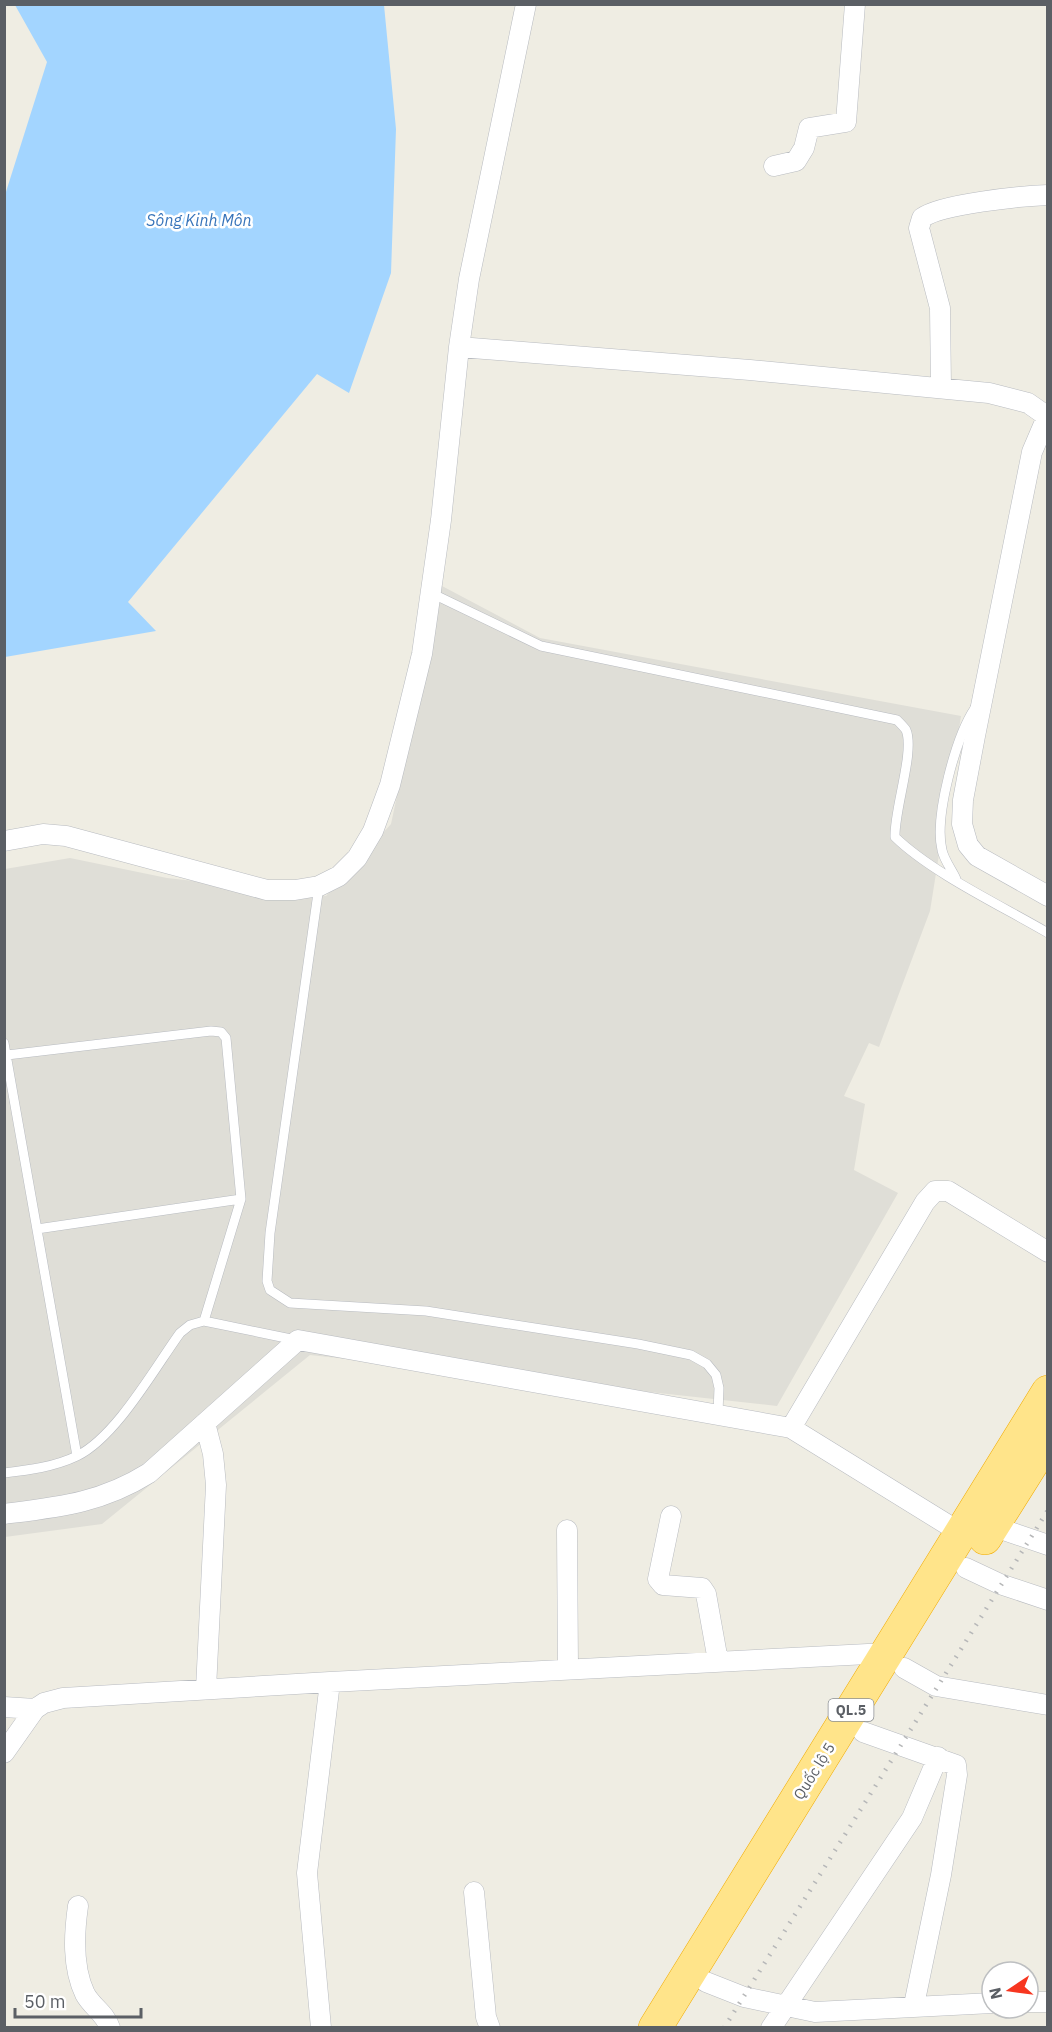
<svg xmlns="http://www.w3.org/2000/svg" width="1052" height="2032" viewBox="0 0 1052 2032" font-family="'IBM Plex Sans',sans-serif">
<rect width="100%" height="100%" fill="#efede3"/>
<path fill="#dfded7" d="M442,586L540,638L961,716L930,911L879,1047L869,1043L844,1096L865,1104L854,1170L898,1193L777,1406L310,1355L102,1524L5,1537V869L70,858L167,878L326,896L391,824Z"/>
<path fill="#a3d5ff" d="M15,5H384L396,129L391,273L349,393L317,374L128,602L156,631L5,657V195L47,62Z"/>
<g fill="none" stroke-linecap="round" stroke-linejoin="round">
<g stroke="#b8bbc0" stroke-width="10">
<path id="lane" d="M431,593L541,646L897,720C900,723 904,727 906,730C915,751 894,810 895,837C932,873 1002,906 1048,933
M956,879C952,870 944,860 942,850C934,817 956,736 975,708
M319,886L270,1233L267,1281L270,1290L290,1303L426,1311L638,1344L691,1355L707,1364L716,1375L719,1388L718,1413
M4,1043L77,1456
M7,1055L211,1031L221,1032L226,1038L241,1199L37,1229
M204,1321L241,1199
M4,1473C29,1470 54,1467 77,1456C116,1437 154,1369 180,1333L190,1325L204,1321L296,1340"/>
</g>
<g stroke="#b8bbc0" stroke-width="21">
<path id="street" d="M774,166L796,161L804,148L809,128L846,122L855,4
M459,347L750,370L989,393L1028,403L1048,417
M941,388L940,308L919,228L922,218C940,204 1022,196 1048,195
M1047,417L1032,452L975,736L963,800L962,824L968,845L977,856L1048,896
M4,841L43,834L66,836L267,890H295L319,886L339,876L357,858L373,831L390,785L422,654L441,520L459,347L469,279L526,4
M205,1423L213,1454L216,1485L206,1689
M791,1428L925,1202L935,1191H948L1048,1252
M4,1514C59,1507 101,1503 149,1473L298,1340L791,1428L961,1533
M671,1516L658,1579L663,1585L702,1588L706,1594L718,1661
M992,1526L1048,1545
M567,1530L568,1669
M966,1568L1000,1584L1048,1600
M904,1668L936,1686L1048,1705
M4,1707L35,1709
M863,1732L956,1765L957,1775L941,1875L914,2005
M4,1753L35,1709L44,1703L63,1698L330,1682
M474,1892L486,2017L490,2028
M78,1906C74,1934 72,1967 85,1994C92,2007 105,2013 110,2028
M706,1982L744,1997L815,2012L992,2003
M1028,2002H1048
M321,2028L307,1873L330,1682L887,1653
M771,2028L912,1818L938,1757"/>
</g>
<g stroke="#f2ac00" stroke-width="34">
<path id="highway" d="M985,1538L1048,1438
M655,2028L1048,1392"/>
</g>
<use href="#lane" stroke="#fff" stroke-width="9"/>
<use href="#street" stroke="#fff" stroke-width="20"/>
<use href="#highway" stroke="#ffe48a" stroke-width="33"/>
<path stroke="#b6b7b8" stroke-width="4.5" stroke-dasharray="1.5 8" stroke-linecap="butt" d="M724,2028L1048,1510"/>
</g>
<g text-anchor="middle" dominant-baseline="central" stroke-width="5" stroke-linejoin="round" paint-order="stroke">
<rect fill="#fff" stroke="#8c8f93" stroke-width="1.5" x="828.5" y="1699" width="45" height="22" rx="4.5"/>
<g font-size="14" font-weight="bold" fill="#5b5f65">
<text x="851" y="1710">QL.5</text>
</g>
<g font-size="15" fill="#5b5f65" stroke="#fff">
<text transform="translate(814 1771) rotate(-58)">Quốc lộ 5</text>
</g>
<g font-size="16" font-style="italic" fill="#3774ba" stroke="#fff">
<text x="199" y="220">Sông Kinh Môn</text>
</g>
</g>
<rect width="1052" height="2032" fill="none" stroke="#5b5f65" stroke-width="12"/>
<g transform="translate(1010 1990) rotate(257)"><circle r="28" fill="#ffffff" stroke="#bdbfc1" stroke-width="1.5"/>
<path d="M0-4.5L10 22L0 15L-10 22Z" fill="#f73620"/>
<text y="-9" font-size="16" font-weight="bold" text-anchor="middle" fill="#5b5f65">N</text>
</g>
<path d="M15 2008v9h126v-9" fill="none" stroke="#5b5f65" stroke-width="3"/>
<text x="24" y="2008" font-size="18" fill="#5b5f65" stroke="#ffffff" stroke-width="4.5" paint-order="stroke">50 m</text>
</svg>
